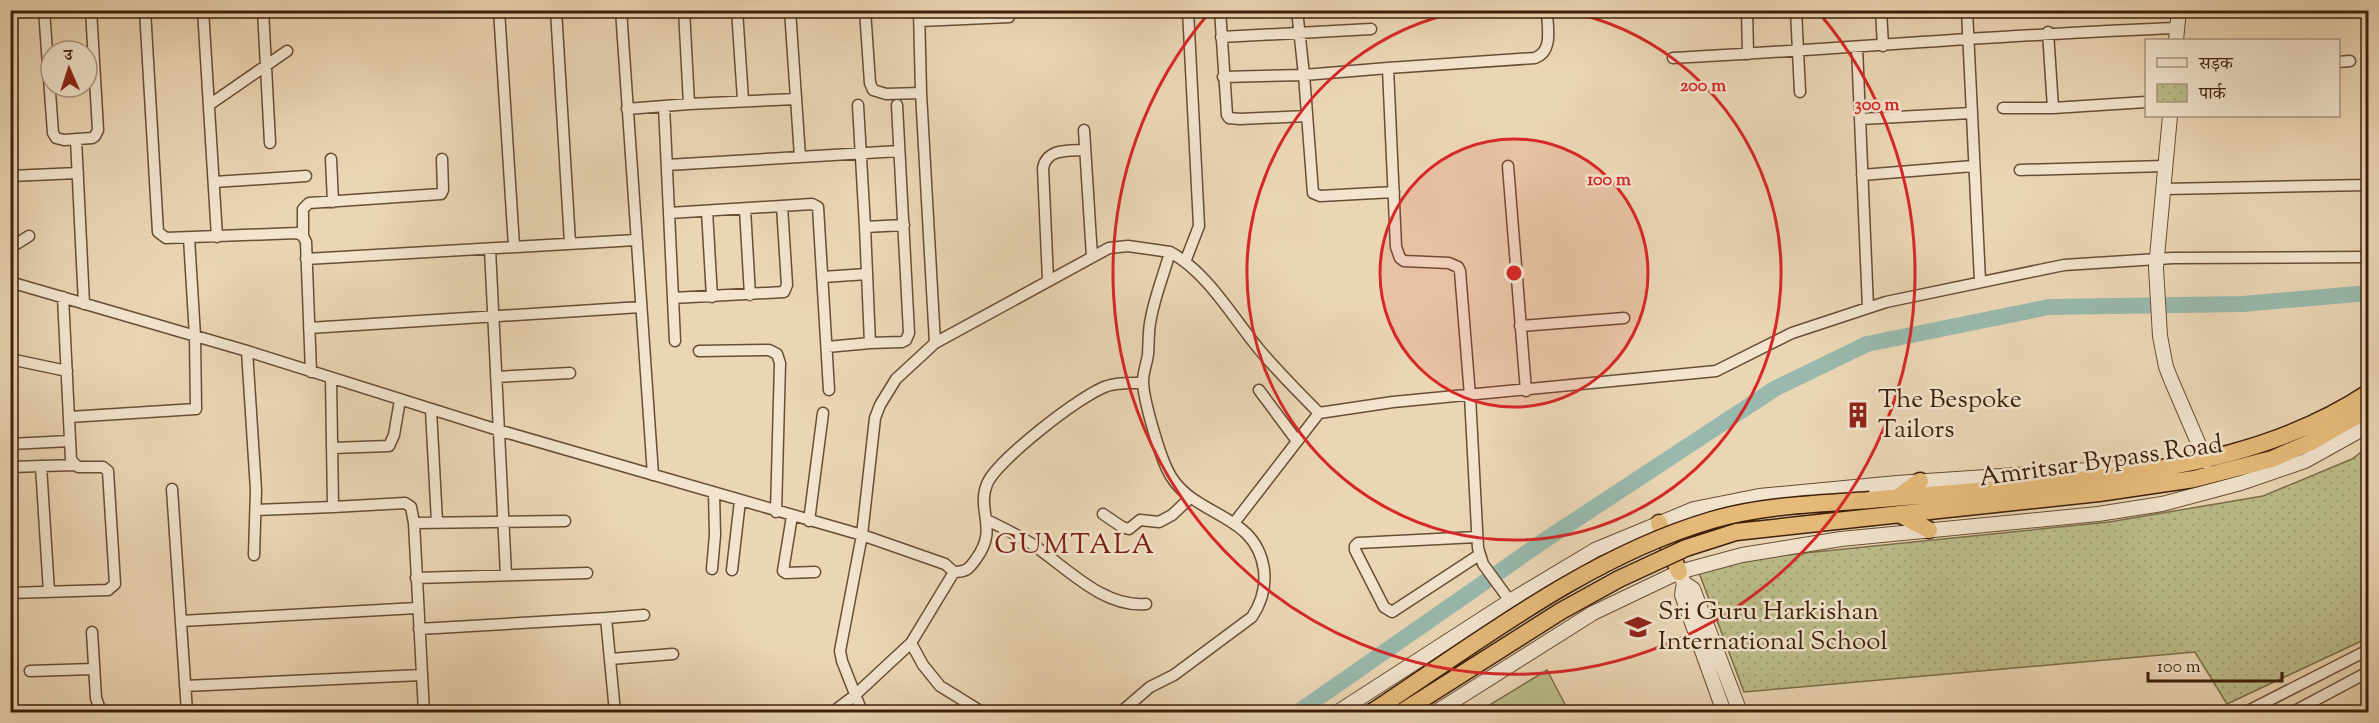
<svg xmlns="http://www.w3.org/2000/svg" width="2379" height="723" viewBox="0 0 2379 723" font-family="'Sorts Mill Goudy','Noto Serif Devanagari',serif">
<defs>
<pattern id="park-dots" width="8" height="8" patternUnits="userSpaceOnUse" patternTransform="scale(1.5)"><rect width="8" height="8" fill="#bbbd8a"/><path d="M2 2h.1M6 6h.1" fill="none" stroke="#a2a276" stroke-width="1.8" stroke-linecap="round"/></pattern>
</defs>
<rect width="100%" height="100%" fill="#ebd6b4"/>
<filter id="stains"><feTurbulence type="fractalNoise" baseFrequency=".00333" numOctaves="4"/><feColorMatrix values="0 0 0 0 .2 0 0 0 0 .09 0 0 0 0 .02 0 0 0 .5 -.17"/></filter>
<radialGradient id="worn" r=".72"><stop offset=".6" stop-color="#630" stop-opacity="0"/><stop offset="1" stop-color="#630" stop-opacity=".3"/></radialGradient>
<path fill="#bbbd8a" stroke="#7c6e4a" stroke-width="1.5" d="M1547,670L1569,712H1478Z"/>
<path fill="url(#park-dots)" stroke="#7c6e4a" stroke-width="1.5" d="M2368,447V638L2227,704L2195,652L1744,692L1698,570L1776,556L2109,522L2263,496L2352,459Z"/>
<g fill="none" stroke-linecap="round" stroke-linejoin="round">
<path stroke="#98b9ac" stroke-width="16" d="M1298,712L1542,542L1776,388L1867,344L2049,307L2243,304L2368,293"/>
<g stroke="#694d34" stroke-width="13">
<path id="minor" d="M44,10L53,133L56,138L64,140L92,138L95,136L98,130L91,10
M145,10L158,232L166,238L297,233L303,236L306,242L311,372
M203,10L217,237
M263,10L270,143
M499,10L514,246
M556,10L570,243
M621,10L653,475
M684,10L689,104L796,99
M737,10L743,100
M790,10L800,157
M865,10L870,83L873,90L886,94L921,93
M919,10L921,93L935,343
M1220,10L1227,115L1229,118L1240,119L1306,116
M1297,10L1304,75L1388,68L1396,247L1400,258L1404,261L1449,263L1458,267L1460,271L1470,396L1478,548L1483,564L1510,601
M1747,10L1748,54
M1796,10L1800,92
M1881,10L1883,46
M1967,10L1980,281
M920,21L1009,17
M2048,32L2053,108
M1221,37L1371,29
M1857,47L1868,308
M1673,58C1841,49 2009,34 2177,28
M2338,62L2350,61
M1388,68L1535,58C1554,51 1547,27 1547,10
M1223,77L1304,75L1313,193L1320,196L1394,192
M209,105L287,51
M858,105L865,227
M664,106L675,341
M2003,108H2053L2146,102
M627,109L689,104
M1861,119L1971,113
M1084,130L1092,257
M76,139L84,304
M331,159L333,202
M667,165L899,151
M1508,166L1526,391
M2020,170L2165,166
M1862,175L1973,166
M10,176L78,173
M214,182L306,176
M2164,189L2368,185
M745,209L750,295
M707,211L712,297
M669,213L812,204L818,207L829,390
M303,236V209L309,203L441,194L443,190L442,159
M10,248L29,236
M490,249L506,575
M306,259L636,240
M1185,262L1199,226L1188,10
M823,277L867,274
M1048,280L1043,168C1047,148 1068,151 1085,150
M10,282L247,351L498,430L862,535L945,564L954,572L911,643L923,665L940,686L982,712
M673,298L784,292L787,285L782,206
M1520,326L1624,318
M309,328L641,307
M870,343L902,342L906,340L909,333L897,105
M827,347L870,343L865,227L904,225
M247,351L256,490L254,555
M699,351L769,350L777,354L780,363L776,512
M10,359L67,371
M496,377L570,373
M331,378L333,507L405,503L411,507L414,523
M1259,390L1297,441
M431,410L437,522
M69,417L196,409L195,336L189,238
M10,444L70,441
M332,448L389,446L394,435L400,400
M41,466L49,592
M10,467L75,465
M172,489L187,712
M256,510L333,507
M1103,514L1122,527L1129,529L1140,520L1159,522L1172,515L1190,498
M792,516L783,571L786,573L815,572
M987,520C1003,528 1018,535 1032,544C1066,567 1103,608 1146,604
M809,521L823,413
M1234,523L1319,413
M1477,537L1358,543L1355,546V550L1384,607L1392,612L1479,555
M712,569L715,535L714,493
M732,570L740,501
M954,572C966,572 969,569 976,559C999,528 976,511 987,484C996,461 1082,394 1107,386C1118,382 1131,383 1143,383
M416,578L587,573
M10,593L108,590L115,584L108,471L103,467H78L71,460L63,297
M606,618L644,615
M181,621L417,608
M419,629L606,618L615,712
M92,632L96,698L101,712
M610,659L673,654
M30,671L93,669
M185,686L421,675
M424,712L414,523L565,521
M833,712L854,696L911,643
M862,712L842,661L840,651L862,535L875,418L880,405L896,379L935,343L1109,248L1128,246L1170,252
M1121,712L1150,687L1174,675L1252,617C1262,602 1266,587 1264,570C1256,510 1189,518 1167,469C1159,452 1143,399 1143,381C1143,372 1147,363 1148,354C1149,342 1148,330 1151,318C1155,296 1164,274 1170,252C1207,272 1232,316 1258,348C1277,371 1298,392 1319,413L1393,402L1716,371L1792,333L1886,302L2064,265L2173,258L2368,257
M2246,712L2368,650
M2293,712L2368,672"/>
</g>
<g stroke="#694d34" stroke-width="16">
<path id="tertiary" d="M2176,40L2179,10
M2170,116L2156,268L2160,336L2166,367L2172,382L2206,461
M1679,572L1684,583L1682,595L1724,712
M1684,583L1693,589L1740,712
M1338,712L1510,601L1595,550L1694,509L1759,496L1897,483L2133,467
M1436,712L1593,613L1679,572L1742,555L1841,539L2098,514L2162,504L2241,483L2305,461L2368,426"/>
</g>
<g stroke="#3e1f0a" stroke-width="19">
<path id="trunk" d="M1898,497L1920,481
M1870,500C1940,494 2010,489 2079,480C2180,468 2282,450 2368,393
M1899,514L1929,530
M1873,517L2099,493L2194,479L2272,459L2311,442L2368,409
M1659,523L1679,572"/>
</g>
<use href="#minor" stroke="#f2e4ce" stroke-width="10"/>
<use href="#tertiary" stroke="#f2e4ce" stroke-width="14"/>
<use href="#trunk" stroke="#e6bb7a" stroke-width="16"/>
<g stroke="#3e1f0a" stroke-width="19" stroke-linecap="butt">
<path id="trunk-bridge" d="M1372,712C1478,642 1589,556 1712,520C1763,505 1818,504 1870,500
M1402,712L1561,611L1619,579L1686,548L1736,532L1873,517"/>
</g>
<use href="#trunk-bridge" stroke="#e6bb7a" stroke-width="16"/>
</g>
<circle cx="1514" cy="273" r="134" fill="#d62828" fill-opacity=".12"/>
<g fill="none" stroke="#d62828" stroke-width="3">
<circle cx="1514" cy="273" r="134"/>
<path d="M1565 11A267 267 0 1 1 1463 11"/>
<path d="M1819 13A401 401 0 1 1 1209 13"/>
</g>
<defs>
<g id="building-bare" transform="scale(2.07)"><path d="M-4-6H4V6H1V3H-1V6H-4ZM-2.5-4.3h1.7v1.8h-1.7ZM.8-4.3h1.7v1.8H.8ZM-2.5-1h1.7V.8h-1.7ZM.8-1h1.7V.8H.8Z" fill="#8f2418" stroke="#f2e4ce" stroke-width="2.5" paint-order="stroke"/></g>
<g id="school-bare" transform="scale(2.07)"><path d="M0-5L7-2L0 1L-7-2ZM-4 1L0 2.5L4 1V4Q0 6-4 4Z" fill="#8f2418" stroke="#f2e4ce" stroke-width="2.5" paint-order="stroke"/></g>
</defs>
<g fill-rule="evenodd">
<use href="#building-bare" x="1858" y="415"/>
<use href="#school-bare" x="1638" y="627"/>
</g>
<g text-anchor="middle" dominant-baseline="central" stroke-width="5" stroke-linejoin="round" paint-order="stroke">
<g font-size="26" fill="#3e1f0a" stroke="#f2e4ce" text-anchor="start">
<text x="1878" y="400">The Bespoke<tspan x="1878" dy="30">Tailors</tspan></text>
<text x="1658" y="612">Sri Guru Harkishan<tspan x="1658" dy="30">International School</tspan></text>
</g>
<g font-size="26" fill="#3e1f0a" stroke="#f2e4ce">
<text transform="translate(2101 462) rotate(-8)">Amritsar Bypass Road</text>
</g>
<g font-size="28" letter-spacing="1.5" fill="#7a1f14" stroke="#f2e4ce">
<text x="1075" y="546">GUMTALA</text>
</g>
</g>
<circle cx="1514" cy="273" r="9" fill="#d62828" stroke="#f2e4ce" stroke-width="3"/>
<g font-size="18" text-anchor="middle" font-weight="bold" fill="#d62828" stroke="#f2e4ce" stroke-width="5" stroke-linejoin="round" paint-order="stroke">
<text x="1703" y="91">200 m</text>
<text x="1877" y="110">300 m</text>
<text x="1609" y="185">100 m</text>
</g>
<rect width="2379" height="723" fill="none" stroke="#ebd6b4" stroke-width="36"/>
<rect x="12" y="12" width="2355" height="699" fill="none" stroke="#3e1f0a" stroke-width="3"/>
<rect x="18" y="18" width="2343" height="687" fill="none" stroke="#3e1f0a" stroke-width="1.5"/>
<rect x="2145" y="39" width="195" height="78" fill="#f2e4ce" stroke="#aa9580" stroke-width="1.5"/>
<rect x="2157" y="58" width="30" height="9" fill="#f2e4ce" stroke="#aa9580" stroke-width="1.5"/>
<text x="2199" y="69" font-size="18" fill="#3e1f0a">सड़क</text>
<rect x="2157" y="84" width="30" height="18" fill="url(#park-dots)" stroke="#aa9580" stroke-width="1.5"/>
<text x="2199" y="99" font-size="18" fill="#3e1f0a">पार्क</text>
<g transform="translate(69 69) rotate(357)"><circle r="28" fill="#f2e4ce" stroke="#aa9580" stroke-width="1.5"/>
<path d="M0-4.5L10 22L0 15L-10 22Z" fill="#8f2418"/>
<text y="-9" font-size="16" font-weight="bold" text-anchor="middle" fill="#3e1f0a">उ</text>
</g>
<path d="M2148 672v9h134v-9" fill="none" stroke="#3e1f0a" stroke-width="3"/>
<text x="2157" y="672" font-size="18" fill="#3e1f0a" stroke="#f2e4ce" stroke-width="4.5" paint-order="stroke">100 m</text>
<rect width="100%" height="100%" filter="url(#stains)"/>
<rect width="100%" height="100%" fill="url(#worn)"/>
</svg>
